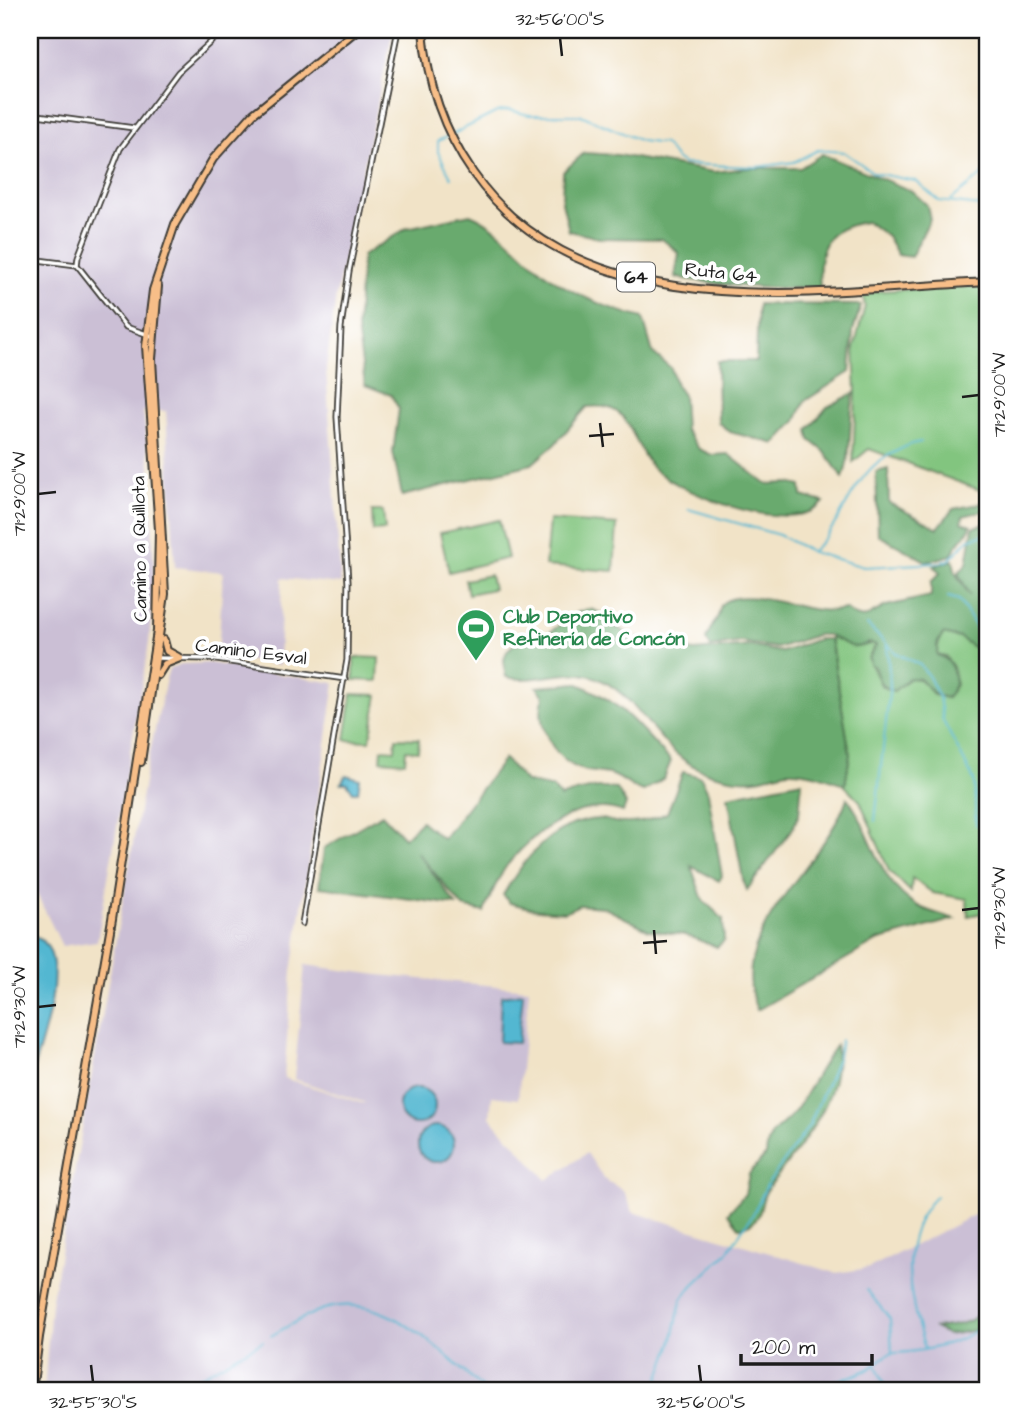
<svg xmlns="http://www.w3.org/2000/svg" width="1018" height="1421" viewBox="0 0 1018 1421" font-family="'Architects Daughter',sans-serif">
<rect width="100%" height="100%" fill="#fff"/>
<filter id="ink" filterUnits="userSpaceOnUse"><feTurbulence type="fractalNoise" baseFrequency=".0143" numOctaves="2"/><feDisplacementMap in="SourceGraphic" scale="14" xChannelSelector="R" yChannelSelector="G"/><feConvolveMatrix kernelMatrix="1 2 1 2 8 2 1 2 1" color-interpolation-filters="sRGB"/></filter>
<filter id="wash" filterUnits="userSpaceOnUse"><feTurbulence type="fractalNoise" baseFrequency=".00686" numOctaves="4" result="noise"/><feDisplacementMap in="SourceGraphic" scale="28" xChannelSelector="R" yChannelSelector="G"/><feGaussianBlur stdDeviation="1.57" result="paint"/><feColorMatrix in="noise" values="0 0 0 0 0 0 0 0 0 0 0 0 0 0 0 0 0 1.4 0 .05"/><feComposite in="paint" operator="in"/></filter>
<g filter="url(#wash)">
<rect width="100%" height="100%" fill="#f1e3c7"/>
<path fill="#cbbfd5" d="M30,30H393L336,296L326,369L341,584L282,578L279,665L218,656L223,572L175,567L166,411H143L151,475L154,580L149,643L97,941L62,946L30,880Z
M210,663L335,683L292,972L284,1078L361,1103H366L294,1079L305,965L379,975L529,989L518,1099L492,1096L490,1117L547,1180L587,1153L604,1179L624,1191L633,1212L836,1273L869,1268L988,1208V1391H44L51,1304L146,771L166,679L169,669L181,664Z"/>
<path fill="#82c57f" stroke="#4f704e" stroke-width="2" d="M988,285V493L869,449L853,462L856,393L854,348L865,306L862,292Z
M372,511H383L385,530L373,531Z
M499,520L508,558L449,572L440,533Z
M549,520L617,525L614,571L545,566Z
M490,575L493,589L468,594L465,580Z
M943,634L960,638L988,657V912L968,916L967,899L933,893L912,878L911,892L889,871L860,801L845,786L850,754L830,636C838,638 845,644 853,646C862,649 867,642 876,645L868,658L882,687L894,691L909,678L920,679L934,695L947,698L956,685L953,667L946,657L937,655L938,645Z
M354,657L379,658L378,681L354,680Z
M352,694L378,695L370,741L345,740Z
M396,738L419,739L418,751L406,750L405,762L381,760L382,749L395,750Z"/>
<path fill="#69aa6e" stroke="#426345" stroke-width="2" d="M584,153L618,155L714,172L748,168H800L822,154L912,191L927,205L930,219L911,257L898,255L887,236L867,222C825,227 817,248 820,288C770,289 724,287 675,277L679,253L662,239L599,238L569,231L562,202L563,172Z
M470,214C500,226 520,254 546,274C574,295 609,309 643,318L653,353L671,368L676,385L683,395L685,430L699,449L712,455L728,454L766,484L788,483L801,486L802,496L824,502C794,538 685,495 655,470C639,456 632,421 617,412C608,406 598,406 587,407L555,444L532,464L402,496L393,452L399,409L391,395L365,385L357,329L362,256L407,228Z
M758,304L861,305L853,331L850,372L805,401L796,421L775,444L730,432L718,422L717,361H756Z
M854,393C848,422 853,450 843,478L824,451L810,440L808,430L827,407Z
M888,469L889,503L938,528L953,509L988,502V510L963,516L962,522L971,525C967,538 956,541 952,555L927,562L878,535L876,472Z
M988,523V656L960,638L943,634L937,644V655C952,659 954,671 955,685L947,698L935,695L920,679L909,678L894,691C877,686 880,680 875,667L870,664L869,658L876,645L869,643L858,647L850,646L828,635H817L777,648L741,642L711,647L706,640C708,630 714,625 718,616C721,611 718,606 724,602C751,585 814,619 845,609L855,616L864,618L886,606L931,596V582L940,573L934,566L953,560L956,574L970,596L958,573L967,564L973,527Z
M590,609L604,614L610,624L634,637L694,651L750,646L782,652L818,639H830L850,754L845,785C827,777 807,770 788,771C779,772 770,776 762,778C744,782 727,778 709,773C658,756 646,702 601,680C571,664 538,685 506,677C504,668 502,658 508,650C517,638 526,644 538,639C558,631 567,612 590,609Z
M576,683C623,702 638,727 671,761L664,778L644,791C632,789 626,781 615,776C606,772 594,773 583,770C554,761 534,724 544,696L537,687Z
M504,759L526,782L553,788L560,797C580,790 596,786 617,789L626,804L623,812C581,796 534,832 508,864C498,877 490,897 484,912L463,907L417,852L456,905L319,887L324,848L382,814L404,838L421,821L443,839Z
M683,772L701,777L708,792L722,876L719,881L691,866L703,900L723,919L724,941L717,947L685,935L649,930L603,907L579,905L565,912L538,910L510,903L503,895C524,859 552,822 598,819C603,818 609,821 614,822C634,825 649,821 667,813Z
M802,781L799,814L793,828L747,890L743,880L728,796Z
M847,798C874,832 876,883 918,906C929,912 943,915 955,919L877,941L757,1010C723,932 825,866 847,798Z
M836,1045C843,1100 799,1147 769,1187C755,1206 769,1219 740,1228L728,1213L745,1194L749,1174L766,1155C768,1125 785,1128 798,1107C811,1086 821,1065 836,1045Z
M988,1263V1328L948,1335L935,1328C957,1324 981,1326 984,1298L979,1285Z"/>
<path fill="#53b7d1" stroke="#386a76" stroke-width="2" d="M346,775L360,779L358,792H353L347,783H341Z
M30,934C34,936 40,939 44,942C69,969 39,1049 30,1080Z
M523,993L518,1043L499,1042L501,996Z
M399 1106a18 18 0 1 1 36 0a18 18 0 1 1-36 0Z
M418 1144a18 18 0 1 1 36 0a18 18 0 1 1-36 0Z"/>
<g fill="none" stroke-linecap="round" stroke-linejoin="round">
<path stroke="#53b7d1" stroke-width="2" d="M453,134L497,112L509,110L529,115H581L641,141L664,144L676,159L684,164L756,167L794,162L818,150L844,152L874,173L916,181L939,201L988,207
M448,136L438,141V152L451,177
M951,200L988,170
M688,509L779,535L812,552L864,567L939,563L949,560L970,538L988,534
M813,550C847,521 851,471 895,452C905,447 910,443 921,442
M948,597L959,600L988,646
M867,625L896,653L920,665L929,677L939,697L943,721L974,780L976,825
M875,821L890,685L887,645
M867,1290L890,1319L892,1354
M271,1336C288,1326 306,1315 324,1309C388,1290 442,1354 486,1391
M925,1349C909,1299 895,1238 936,1196
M877,1367L887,1391
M174,1391L263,1341
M655,1391L672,1343L681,1301L688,1290L727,1253L753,1214L767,1185L809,1126L838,1057L841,1040
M811,1391C828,1381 849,1379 867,1370C877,1366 884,1353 895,1353C931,1351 957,1344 988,1324"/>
</g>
</g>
<g filter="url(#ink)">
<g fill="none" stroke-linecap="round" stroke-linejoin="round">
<g stroke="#3c3a36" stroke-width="7">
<path id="minor" d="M30,114L134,128
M30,259L77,265
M77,265L78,257L120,149L178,72L224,30
M77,265L126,327L152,336
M156,658L210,659L345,679
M302,924L347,660L348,582L337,417L341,327L349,271L398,30"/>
</g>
<g stroke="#3c3a36" stroke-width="10">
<path id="primary" d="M423,30C427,82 443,130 473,173C584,332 822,290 988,282
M164,640L167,651L178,657
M158,675L165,664L180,658
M141,762L165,594L152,359L158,286
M32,1391L39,1337L112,919L157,631L159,530L146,346L153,290L175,224L213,159L253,114L357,30"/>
</g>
<use href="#minor" stroke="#fff" stroke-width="3.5"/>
<use href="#primary" stroke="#f7be88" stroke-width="6"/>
</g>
</g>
<path fill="none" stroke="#1c1c1c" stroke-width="2.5" d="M560,38L562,56M962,397L979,395M600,423L603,447M589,436L614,434M38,494L56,492M962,910L979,908M654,930L656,954M643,943L667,941M38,1007L56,1005M91,1365L93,1382M699,1365L701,1382"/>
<defs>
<g id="stadium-pin" transform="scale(2.0125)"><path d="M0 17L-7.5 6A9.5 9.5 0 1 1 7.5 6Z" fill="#2e9e5b" stroke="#fff"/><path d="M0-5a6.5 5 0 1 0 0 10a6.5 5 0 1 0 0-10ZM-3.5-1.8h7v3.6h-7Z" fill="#fff"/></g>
</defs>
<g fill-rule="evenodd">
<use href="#stadium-pin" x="476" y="628"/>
</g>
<g text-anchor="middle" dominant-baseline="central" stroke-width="7" stroke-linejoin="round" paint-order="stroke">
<rect fill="#fff" stroke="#606060" stroke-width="2" x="617" y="262.5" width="38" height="29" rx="5"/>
<g font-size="18" font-weight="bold" fill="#1c1c1c">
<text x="636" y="277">64</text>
</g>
<g font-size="19" fill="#1c1c1c" stroke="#fff">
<text transform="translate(721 273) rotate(6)">Ruta 64</text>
<text transform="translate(140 549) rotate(-91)">Camino a Quillota</text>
<text transform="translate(251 652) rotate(7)">Camino Esval</text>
</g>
<g font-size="19" font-weight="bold" fill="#27864d" stroke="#fff" text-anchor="start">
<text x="503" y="617">Club Deportivo<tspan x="503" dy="22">Refinería de Concón</tspan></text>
</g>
</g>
<rect width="1018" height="1421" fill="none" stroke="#fff" stroke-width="77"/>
<path d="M741 1354v10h131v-10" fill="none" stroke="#1c1c1c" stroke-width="3.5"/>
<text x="752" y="1354" font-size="21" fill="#1c1c1c" stroke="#ffffff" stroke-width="5" paint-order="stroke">200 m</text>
<rect x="38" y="38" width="941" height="1344" fill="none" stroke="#1c1c1c" stroke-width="2.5"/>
<g font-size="18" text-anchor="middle" fill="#1c1c1c">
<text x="560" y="25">32°56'00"S</text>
<text transform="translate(999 395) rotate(-90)" y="6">71°29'00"W</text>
<text transform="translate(19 494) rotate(-90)" y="6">71°29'00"W</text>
<text transform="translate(999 908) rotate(-90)" y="6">71°29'30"W</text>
<text transform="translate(19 1007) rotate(-90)" y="6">71°29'30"W</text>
<text x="93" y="1408">32°55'30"S</text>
<text x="701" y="1408">32°56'00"S</text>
</g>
</svg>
